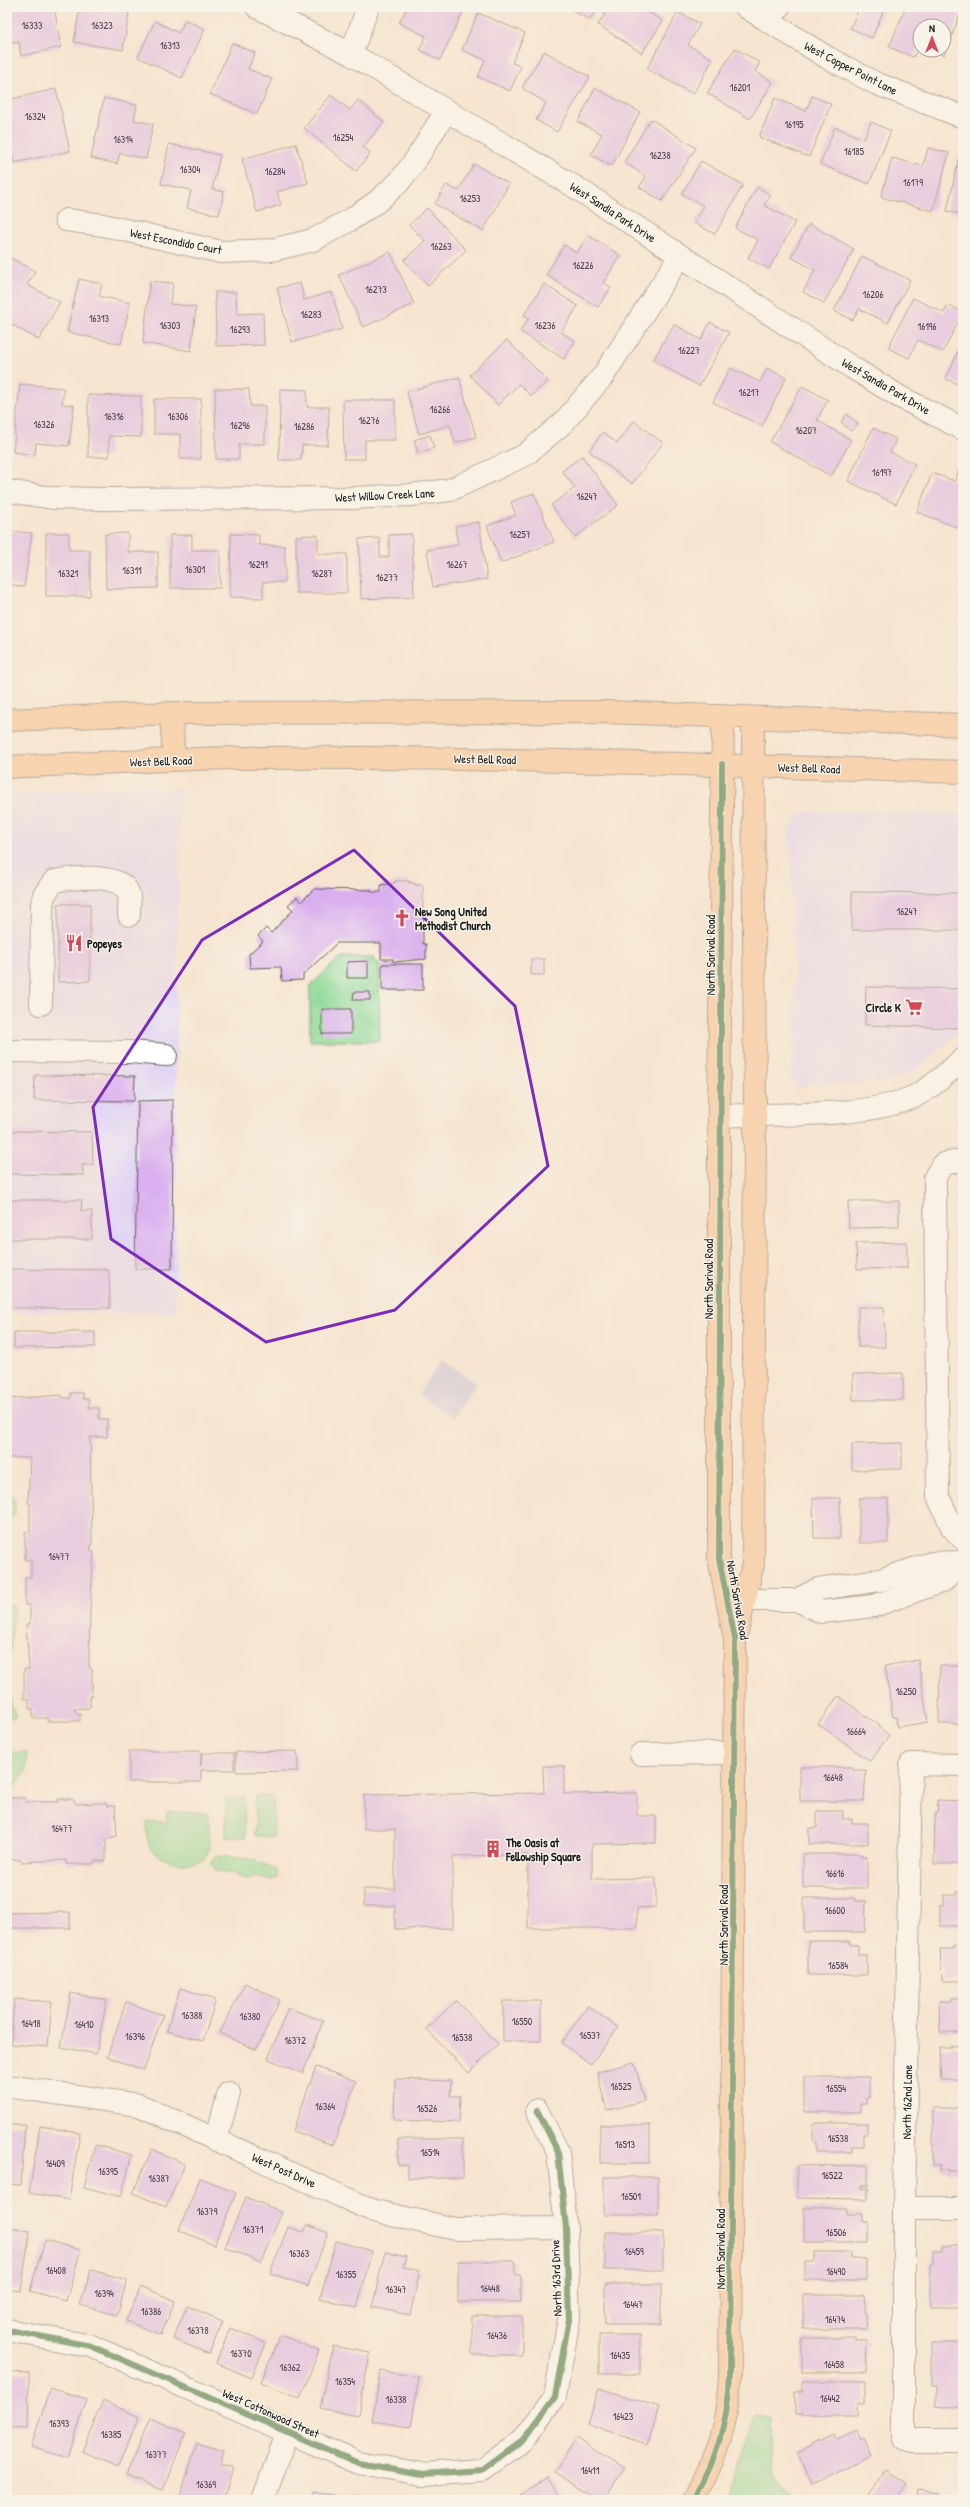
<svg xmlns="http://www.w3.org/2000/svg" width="970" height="2507" viewBox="0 0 970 2507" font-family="'Patrick Hand',sans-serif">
<rect width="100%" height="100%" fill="#f7f3e8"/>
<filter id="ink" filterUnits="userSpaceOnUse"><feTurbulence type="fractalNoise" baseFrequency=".025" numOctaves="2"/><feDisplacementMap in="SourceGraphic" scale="8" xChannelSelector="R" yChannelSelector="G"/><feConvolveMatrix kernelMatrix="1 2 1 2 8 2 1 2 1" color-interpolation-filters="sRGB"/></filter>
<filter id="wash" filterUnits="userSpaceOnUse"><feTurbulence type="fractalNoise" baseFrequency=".012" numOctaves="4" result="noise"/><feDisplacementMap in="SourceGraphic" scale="16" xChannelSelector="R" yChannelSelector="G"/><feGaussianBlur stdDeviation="0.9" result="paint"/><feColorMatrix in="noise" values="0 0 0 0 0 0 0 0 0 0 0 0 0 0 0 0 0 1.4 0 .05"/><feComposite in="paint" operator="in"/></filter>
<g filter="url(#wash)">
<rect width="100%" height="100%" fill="#f5e5d0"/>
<path fill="#e0d4f4" d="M152,785L156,789L180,788L176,1072V1313H7V795Z
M817,811L963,814V1035H956L915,1071L888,1082L806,1085L799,1089L790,1078L796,1041L789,830L800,814Z"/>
<path fill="#c4c0db" d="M442,1360L477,1383L452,1418L418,1394Z"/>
<path fill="#8dd996" stroke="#547a59" d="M341,957H374L375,962L379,963L380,1041H310V986Z
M7,1492C18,1496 14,1506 15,1515L7,1523Z
M14,1605C14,1639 0,1687 16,1716L7,1719V1606Z
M27,1752L26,1772L14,1787L7,1786V1753Z
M255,1796H273L274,1837L255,1836Z
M226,1797H244L245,1837H226Z
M167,1812L209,1813V1850L204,1859C188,1867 157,1864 149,1844C146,1837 147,1829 147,1822H167Z
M222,1855C238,1856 262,1861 276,1870L278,1878L271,1880L258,1877L249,1880L236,1874L217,1872L211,1863L215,1857Z
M755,2415L771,2418L772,2472L797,2500H728L746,2451Z"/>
<g id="blocks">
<path fill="#d9afef" d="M7,7H54L61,47L21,56L19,42L7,44Z
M80,7H130L123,50L74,42Z
M407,7H453L463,12L440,60L420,50L426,36L399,23Z
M567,7H598L590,20Z
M609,7H640L663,21L642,53L598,25Z
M860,7H885L872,38L850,28Z
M906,7H963L944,55L932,50H944V26H920V45L913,57L889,47Z
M678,12L700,24L688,45L713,59L693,94L647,69Z
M478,13L525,33L512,63L521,66L510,91L478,77L485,60L462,50Z
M185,20L205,29L182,78L138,57L155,21L179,33Z
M232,43L255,53L248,69L272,79L257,114L210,94Z
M735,48L760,63L755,71L773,82L750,119L707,93Z
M544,51L590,77L557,132L536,120L546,103L522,88Z
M595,88L640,112L612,166L591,155L602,134L578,122Z
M56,89L70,151L14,163L7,132V100Z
M331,95L350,110L358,100L384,122L363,147L371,153L356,171L304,128Z
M812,96L831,104L809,157L759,137L775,98L806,111Z
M104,98L137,105L134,120L153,124L146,159L120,153L117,164L91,158Z
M651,119L696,148L662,201L639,187L646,177L624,162Z
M871,122L891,131L869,184L820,164L835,127L864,139Z
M169,144L220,155L212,189L224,192L219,215L187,208L191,190L161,184Z
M296,144L308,183L277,192L281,205L257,212L242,159Z
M928,148L949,153L933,211L881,197L892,158L923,166Z
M959,157L963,158V215L947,211Z
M701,161L743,185L715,234L694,223L704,206L682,194Z
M474,164L509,184L483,231L435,204L446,185L458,191Z
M757,187L771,195L764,205L795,222L769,269L748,258L758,240L735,228Z
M427,208L466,250L428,286L404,260L425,241L409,225Z
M809,224L854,249L824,303L803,292L815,270L791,257Z
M588,235L620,255L603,283L611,287L598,307L546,275L564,245L577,253Z
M390,252L414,304L363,327L339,275Z
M7,256L35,271L27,285L60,302L39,340L7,322Z
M862,256L910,280L888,323L859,309L853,320L834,311Z
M79,279L102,284L99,296L130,303L121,344L67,332Z
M150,281L173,283L170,304L196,307L191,351L143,343Z
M300,283L304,300L332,292L342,329L292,342L277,288Z
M544,284L578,306L561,332L575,341L564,359L520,331L529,318L524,315Z
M215,292H236L237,314L263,313L264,345L216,346Z
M913,298L944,313L948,305L963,312L943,352L918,340L909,358L888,348Z
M710,322L729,333L699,386L653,360L674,324L701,340Z
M507,340L548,381L531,396L519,384L498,405L470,375Z
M963,340V386L946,379Z
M730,368L760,382L767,368L786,378L762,426L713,402Z
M459,377L476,437L455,443L450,425L419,434L407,392Z
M20,384L64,388L62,404L74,405L69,446L36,443L35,455L13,452Z
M802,386L828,400L817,420L851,440L831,476L770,442Z
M215,389H249L250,406H265V444H239V459H216Z
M280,389L307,390V407H329L328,445H302L301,460H279Z
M88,395L141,396V437L109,436V457H88Z
M154,399H201V459H180V434H154Z
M343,400H395V440H365V459H344Z
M847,414L858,424L851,431L841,422Z
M634,421L663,443L632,484L589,451L603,432L617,443Z
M873,428L896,439L890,452L915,464L896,504L848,481Z
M430,435L434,448L418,453L414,440Z
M582,456L618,505L575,537L551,505L575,488L562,471Z
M959,469L963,470V518L959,528L917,512L932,473L955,481Z
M534,493L554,542L501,563L487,526L516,515L511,502Z
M479,522L487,579L433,587L427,550L458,545L455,526Z
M11,531L32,533L24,587L7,584V547Z
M46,533H69V550H90V596H46Z
M128,533V552H158V588L106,589L105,534Z
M231,534L259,535V545L285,546V582H263V598L230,597Z
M412,534L414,597L361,599L359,539L380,538V557H389V535Z
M170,535H192V550H220V588H170Z
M318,535V554H347V593H296V536Z
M395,881H409V883H415V885H423V944H426V959L393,962V959H381V943H337L303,975V980L282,981L281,967L250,968L249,954L263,941L258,936L266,928L271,933L293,910L288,905L297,897L301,902L314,889L371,890V892H381V885L395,883Z
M852,892L963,893V930H852Z
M58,904H90V981L58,982Z
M531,959H544V975H531Z
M368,961V978H347V962Z
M382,964H423V990H382Z
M866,987L963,989V1028L865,1025Z
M354,992H370V1000H353Z
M322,1009H351V1034H322Z
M35,1075L135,1076L134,1101L34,1100Z
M173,1100L172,1269H135L138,1101Z
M7,1131L92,1132L93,1165H82L84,1175L7,1174Z
M7,1200H82L81,1211H92V1239H7Z
M848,1201H899V1227L849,1228Z
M907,1242V1268L857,1269L856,1243Z
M7,1269L109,1270L110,1308H7Z
M858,1307H884L885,1347H858Z
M14,1332H95V1347L14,1348Z
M903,1373V1400H853V1374Z
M71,1393H83V1399H89V1408H99V1419H107V1437H90L92,1544L90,1550L94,1552L90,1611L89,1667L92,1669V1696H90V1707L88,1708L74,1709L77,1713H80V1721H47V1718H33V1709H29V1699H24V1669H29L26,1624H30V1605H25V1577H31V1560H25V1532H30V1503H28L30,1458H7V1399L62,1395L63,1398H71Z
M902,1443V1469L852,1470V1444Z
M813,1498H840V1538H814Z
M859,1498H888V1543H859Z
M918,1660L928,1722L897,1727L896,1717H893L885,1666Z
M940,1666H963V1711H960V1724H939Z
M838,1696L880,1726L879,1728L889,1735L870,1761L818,1724Z
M129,1751H201V1766L202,1753H234V1770H201V1782H129Z
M297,1751L298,1771L236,1772V1752Z
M543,1766H564V1794L637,1793V1816H656V1843L592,1844V1879L656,1878V1907L637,1908V1928H528V1855L453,1856V1928L395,1929V1906H364V1889H395V1829H364V1795L544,1793Z
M800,1767H853V1770H866L864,1801H800Z
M7,1798H26V1802H58V1799H72L76,1804L106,1803L107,1806H115L117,1836L106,1839V1861H94V1864H66V1860L21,1862V1860L7,1859Z
M938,1800L963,1801V1864H934L935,1813H937Z
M817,1811H843V1819H852V1823H868V1844H809V1828H817Z
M803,1854H861V1857H867V1888H803Z
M956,1892H963V1926H940V1905H944V1895H956Z
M804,1898H855V1901H866L865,1932H804Z
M70,1912V1928H7V1913Z
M808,1941H850V1945H858V1955H867V1975H808Z
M953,1946H963V1981H942L940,1949H953Z
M245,1983L280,2000L256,2050L220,2033Z
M180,1988L216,1999L203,2041L167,2031Z
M71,1993L107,2000L96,2054L61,2047Z
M952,1998H963V2032H940L939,2001H952Z
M14,1999L52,2002L48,2047L11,2044Z
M456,2001L498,2044L469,2073L426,2029Z
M503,2001H541V2041H503Z
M126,2002L163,2015L144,2070L107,2057Z
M588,2006L618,2028L591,2064L561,2043Z
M288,2008L323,2021L303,2073L268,2059Z
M951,2046H963V2080H941L939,2048H951Z
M634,2062L645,2100L607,2111L597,2072Z
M316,2067L356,2081L333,2145L293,2131Z
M804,2077H869V2098H866V2104H860V2112H804Z
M395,2079L451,2081L450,2096H460L459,2122L394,2120Z
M933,2108H963V2172H947V2170H940V2165H933Z
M813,2123H867V2134H863V2146H852V2152H816V2142H813Z
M7,2125H25L21,2185L7,2184Z
M600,2125H650V2163H600Z
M40,2126L80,2133L69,2200L29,2193Z
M398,2139H463V2178H408V2165H398Z
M95,2145L132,2155L121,2197L84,2187Z
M152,2149L185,2164L166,2207L133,2193Z
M868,2165V2185H861V2188H868V2199L797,2198V2166Z
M604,2177H658V2215H604Z
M200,2178L236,2193L214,2245L179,2230Z
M246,2197L282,2212L261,2262L225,2247Z
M804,2208H847V2213H863V2222H868V2242H804Z
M307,2225L328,2233L308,2286L270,2273L288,2227L304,2232Z
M7,2228L30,2231L21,2291L7,2289Z
M605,2232H663V2270H605Z
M45,2240L81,2250L66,2301L30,2291Z
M336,2241L372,2251L357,2308L320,2298Z
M943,2245H963V2307H930V2264H933V2250H943Z
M385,2252L406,2257L403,2267L420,2271L410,2315L372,2307Z
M815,2252H850V2259H866V2280H805V2262H815Z
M458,2261H515V2275H521V2302H458Z
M91,2270L127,2280L117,2315L80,2305Z
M605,2284H661V2324H605Z
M141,2286L175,2301L161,2335L126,2321Z
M803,2295H864L867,2329H803Z
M187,2306L223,2321L209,2354L173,2339Z
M472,2316H522V2355H472Z
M230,2328L266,2343L252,2378L216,2363Z
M280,2335L319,2351L300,2398L261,2382Z
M599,2335H640V2374H599Z
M802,2338H855V2341H867L866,2372H802Z
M931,2343H963V2409L936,2406V2386H931Z
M333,2346L370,2353L358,2416L320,2408Z
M381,2371L419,2377L411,2427L372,2421Z
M7,2372L29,2373L28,2428L7,2427Z
M802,2381H864V2404H858V2417H802V2415H795V2392H802Z
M50,2388L87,2399L68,2458L31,2447Z
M599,2388L659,2407L647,2444L588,2425Z
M103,2401L139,2417L118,2467L82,2451Z
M150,2418L186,2433L163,2490L126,2475Z
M856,2430L860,2439L863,2437L871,2456L812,2484L797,2452L820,2440V2442L835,2435L837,2439Z
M576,2438L625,2468L604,2500H599L555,2472Z
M197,2443L224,2451L220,2464L233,2468L223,2500H179Z
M885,2470L906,2483L896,2500H865Z
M547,2478L562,2500H515Z
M960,2482H963V2500H960Z
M313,2491L338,2496L337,2500H311Z
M918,2491L939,2494L938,2500H917Z
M349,2496L366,2499V2500H348Z"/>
</g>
</g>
<g filter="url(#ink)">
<use href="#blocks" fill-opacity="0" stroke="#68625b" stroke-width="1"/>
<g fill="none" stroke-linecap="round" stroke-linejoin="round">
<g stroke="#68625b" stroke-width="24">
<path id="minor" d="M257,7L351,54L575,187L853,368L900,397L963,429
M746,7L828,58L875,83L963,117
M769,22L779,7
M351,54L368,7
M66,220L103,225L221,252L272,250L313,240L350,220L378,201L399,182L415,161L446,111
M7,491L53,498L101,499L352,498L411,495L450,490L525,455L563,423L603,376L680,256
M41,1004L42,904L44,895L54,881C72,878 124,871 129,896C130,902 129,909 129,915
M7,1051L131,1052L166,1055
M719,1116C774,1113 867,1119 915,1096C933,1087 948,1072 963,1059
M963,1160L943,1164L935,1177L938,1496L952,1527L963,1539
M727,1600H797L818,1589L880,1580L932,1563L960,1562L943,1581L874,1606L821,1612L797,1600
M641,1754L735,1753
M963,1765L911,1764L904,2208V2440H963
M7,2086L139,2105L374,2211L455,2229L566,2228
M216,2140L229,2093
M904,2208H963
M7,2330L91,2346L358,2463L423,2474L482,2470L524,2439L555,2397L569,2319L566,2228L558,2152L537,2110
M263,2500L287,2433"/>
</g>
<g stroke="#68625b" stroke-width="24">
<path id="major" d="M171,713L174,760
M7,720L171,713L606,712L963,725
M7,767C85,764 164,759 242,758C483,756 723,766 963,772
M736,1636L753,1564L755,1114L753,718
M693,2500C717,2457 727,2426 730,2377L735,1639L719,1559V1116L723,716"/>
</g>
<use href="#minor" stroke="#fff" stroke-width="22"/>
<use href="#major" stroke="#fabc8b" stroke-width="22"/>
<g stroke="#f7f3e8" stroke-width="8">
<path id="cycleway" d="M7,2330L91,2346L358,2463L423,2474L482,2470L524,2439L555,2397L569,2319L566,2228L558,2152L537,2110
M693,2500C717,2457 727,2426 730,2377L735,1639L719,1559L722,764"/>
</g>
<use href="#cycleway" stroke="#1b5e20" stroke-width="6"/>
</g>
</g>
<path d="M0 0H970V2507H0ZM354,850L515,1006L548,1166L395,1310L266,1342L111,1239L93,1107L202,940Z" fill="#f5e5d0" fill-opacity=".55" fill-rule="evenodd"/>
<path fill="none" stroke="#7b2cbf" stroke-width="3" stroke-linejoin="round" d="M354,850L515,1006L548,1166L395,1310L266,1342L111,1239L93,1107L202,940Z"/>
<defs>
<g id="church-bare" transform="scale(1.38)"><path d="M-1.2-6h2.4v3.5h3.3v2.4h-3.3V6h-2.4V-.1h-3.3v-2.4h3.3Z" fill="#d1495b" stroke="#f7f3e8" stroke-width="2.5" paint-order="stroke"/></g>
<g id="restaurant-bare" transform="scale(1.38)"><path d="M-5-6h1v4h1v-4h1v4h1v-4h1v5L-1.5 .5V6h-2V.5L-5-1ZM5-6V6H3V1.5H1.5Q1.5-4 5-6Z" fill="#d1495b" stroke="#f7f3e8" stroke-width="2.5" paint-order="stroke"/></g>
<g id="supermarket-bare" transform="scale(1.38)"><path d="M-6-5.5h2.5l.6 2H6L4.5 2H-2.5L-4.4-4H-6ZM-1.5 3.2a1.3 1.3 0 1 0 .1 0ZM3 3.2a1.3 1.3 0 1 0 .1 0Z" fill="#d1495b" stroke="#f7f3e8" stroke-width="2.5" paint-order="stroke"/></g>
<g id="building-bare" transform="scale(1.38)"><path d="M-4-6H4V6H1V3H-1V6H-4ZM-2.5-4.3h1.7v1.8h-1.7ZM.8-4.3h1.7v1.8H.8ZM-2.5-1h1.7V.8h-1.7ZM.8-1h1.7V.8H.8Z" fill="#d1495b" stroke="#f7f3e8" stroke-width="2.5" paint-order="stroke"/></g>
</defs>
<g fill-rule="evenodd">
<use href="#church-bare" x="402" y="918"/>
<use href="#restaurant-bare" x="74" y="943"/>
<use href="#supermarket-bare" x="914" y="1007"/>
<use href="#building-bare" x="493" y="1849"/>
</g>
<g text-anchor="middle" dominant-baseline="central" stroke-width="3" stroke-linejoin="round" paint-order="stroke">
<g font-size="10" fill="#4b4151">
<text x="32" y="25">16333</text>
<text x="102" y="25">16323</text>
<text x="170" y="45">16313</text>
<text x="740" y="87">16201</text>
<text x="35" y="116">16324</text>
<text x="794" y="124">16195</text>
<text x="343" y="137">16254</text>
<text x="123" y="139">16314</text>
<text x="854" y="151">16185</text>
<text x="660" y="155">16238</text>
<text x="190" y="169">16304</text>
<text x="275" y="171">16284</text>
<text x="913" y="182">16179</text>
<text x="470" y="198">16253</text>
<text x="441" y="246">16263</text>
<text x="583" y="265">16226</text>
<text x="376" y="289">16273</text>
<text x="873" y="294">16206</text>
<text x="311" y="314">16283</text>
<text x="99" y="318">16313</text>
<text x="170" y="325">16303</text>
<text x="545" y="325">16236</text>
<text x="927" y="326">16196</text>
<text x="240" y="329">16293</text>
<text x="689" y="350">16227</text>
<text x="749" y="392">16217</text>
<text x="440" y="409">16266</text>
<text x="114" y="416">16316</text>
<text x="178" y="416">16306</text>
<text x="369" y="420">16276</text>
<text x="44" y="424">16326</text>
<text x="240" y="425">16296</text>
<text x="304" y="426">16286</text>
<text x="806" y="430">16207</text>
<text x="882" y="472">16197</text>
<text x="587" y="496">16247</text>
<text x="520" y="534">16257</text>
<text x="258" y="564">16291</text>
<text x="457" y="564">16267</text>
<text x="195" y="569">16301</text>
<text x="132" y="570">16311</text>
<text x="68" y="573">16321</text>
<text x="322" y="573">16287</text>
<text x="387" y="577">16277</text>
<text x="907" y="911">16247</text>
<text x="59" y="1556">16477</text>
<text x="906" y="1691">16250</text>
<text x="856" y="1731">16664</text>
<text x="833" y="1777">16648</text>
<text x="62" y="1828">16477</text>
<text x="835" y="1873">16616</text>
<text x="835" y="1910">16600</text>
<text x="838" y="1965">16584</text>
<text x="192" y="2015">16388</text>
<text x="250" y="2016">16380</text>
<text x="522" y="2021">16550</text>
<text x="31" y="2023">16418</text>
<text x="84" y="2024">16410</text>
<text x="590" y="2035">16537</text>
<text x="135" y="2036">16396</text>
<text x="462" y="2037">16538</text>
<text x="295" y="2040">16372</text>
<text x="621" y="2086">16525</text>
<text x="836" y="2088">16554</text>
<text x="325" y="2106">16364</text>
<text x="427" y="2108">16526</text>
<text x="838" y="2138">16538</text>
<text x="625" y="2144">16513</text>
<text x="430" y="2152">16514</text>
<text x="55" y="2163">16409</text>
<text x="108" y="2171">16395</text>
<text x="832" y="2175">16522</text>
<text x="159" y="2178">16387</text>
<text x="631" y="2196">16501</text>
<text x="207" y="2211">16379</text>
<text x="253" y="2229">16371</text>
<text x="836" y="2232">16506</text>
<text x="634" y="2251">16459</text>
<text x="299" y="2253">16363</text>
<text x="56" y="2270">16408</text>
<text x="836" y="2271">16490</text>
<text x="346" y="2274">16355</text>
<text x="490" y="2288">16448</text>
<text x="396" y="2289">16347</text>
<text x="104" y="2293">16394</text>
<text x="633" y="2304">16447</text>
<text x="151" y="2311">16386</text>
<text x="835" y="2319">16474</text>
<text x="198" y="2330">16378</text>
<text x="497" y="2335">16436</text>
<text x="241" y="2353">16370</text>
<text x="620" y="2355">16435</text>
<text x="834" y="2364">16458</text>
<text x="290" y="2367">16362</text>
<text x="345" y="2381">16354</text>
<text x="830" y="2398">16442</text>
<text x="396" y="2399">16338</text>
<text x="623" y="2416">16423</text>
<text x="59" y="2423">16393</text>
<text x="111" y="2434">16385</text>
<text x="156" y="2454">16377</text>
<text x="590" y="2470">16411</text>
<text x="206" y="2484">16369</text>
</g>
<g font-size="12" fill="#1c1c1c" stroke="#f7f3e8">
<text transform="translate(851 68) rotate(27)">West Copper Point Lane</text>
<text transform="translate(613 212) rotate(33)">West Sandia Park Drive</text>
<text transform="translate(176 241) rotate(11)">West Escondido Court</text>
<text transform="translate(886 386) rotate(30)">West Sandia Park Drive</text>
<text transform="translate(385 495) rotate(-3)">West Willow Creek Lane</text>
<text transform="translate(485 759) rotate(1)">West Bell Road</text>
<text transform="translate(161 761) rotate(-2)">West Bell Road</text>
<text transform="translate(809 768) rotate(2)">West Bell Road</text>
<text transform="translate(710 955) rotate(-90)">North Sarival Road</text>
<text transform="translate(708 1279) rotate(-90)">North Sarival Road</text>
<text transform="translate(738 1600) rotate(80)">North Sarival Road</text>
<text transform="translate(723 1925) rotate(-90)">North Sarival Road</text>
<text transform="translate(907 2102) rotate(-89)">North 162nd Lane</text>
<text transform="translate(284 2170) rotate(24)">West Post Drive</text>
<text transform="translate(720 2249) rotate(-90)">North Sarival Road</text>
<text transform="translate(556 2278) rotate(-92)">North 163rd Drive</text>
<text transform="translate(271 2413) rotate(24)">West Cottonwood Street</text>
</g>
<g font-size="12" font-weight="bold" fill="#1c1c1c" stroke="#f7f3e8" text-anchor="start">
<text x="415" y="911">New Song United<tspan x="415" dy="14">Methodist Church</tspan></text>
<text x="87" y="943">Popeyes</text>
<text x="901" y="1007" text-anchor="end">Circle K</text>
<text x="506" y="1842">The Oasis at<tspan x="506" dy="14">Fellowship Square</tspan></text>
</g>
</g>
<rect width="970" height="2507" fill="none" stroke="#f7f3e8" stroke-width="24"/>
<g transform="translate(932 38)"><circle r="19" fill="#f7f3e8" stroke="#9f9d96"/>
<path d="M0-3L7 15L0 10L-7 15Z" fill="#d1495b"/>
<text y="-6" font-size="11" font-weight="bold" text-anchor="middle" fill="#1c1c1c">N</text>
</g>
</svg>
